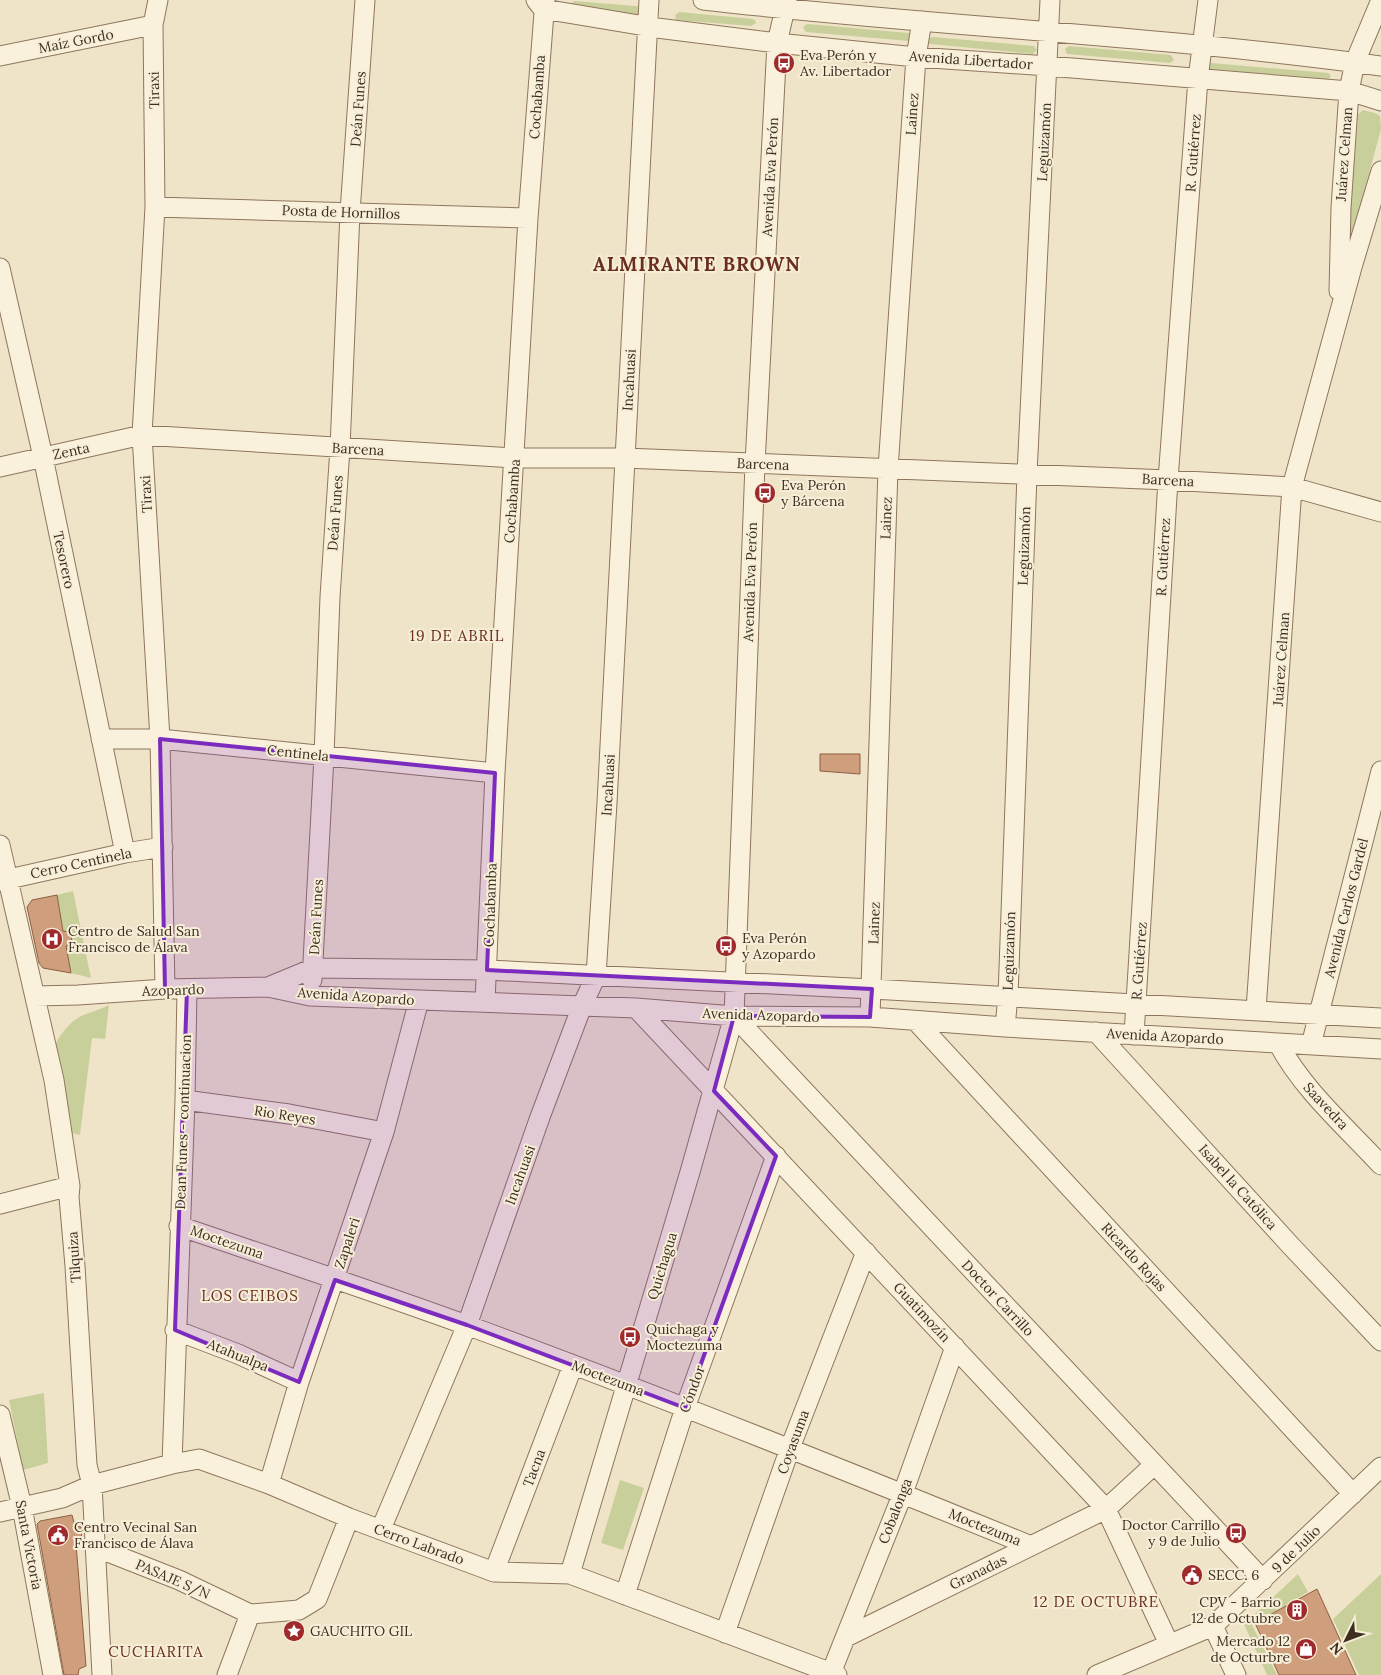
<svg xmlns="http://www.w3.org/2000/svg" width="1381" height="1675" viewBox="0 0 1381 1675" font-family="Lora,serif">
<rect width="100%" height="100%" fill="#f0e4c8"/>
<path fill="#c9cf9b" d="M574,1L648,7L646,15L573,9L570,5Z
M679,12L753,19L755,20L756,23L751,26L676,20L675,15Z
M808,24L909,33L912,35L908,41L806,32L803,28L805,25Z
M933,37L1034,46L1037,50L1033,54L930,44L928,41L929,38Z
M1069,46L1171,55L1174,60L1170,63L1067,54L1065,49Z
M1211,63L1329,73L1331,77L1328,79L1210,69L1208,68L1209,64Z
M1363,110L1375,113L1380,116L1381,129L1352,237L1345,257L1356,116Z
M73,891L91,978L71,973L66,946L73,945L70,932L63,931L57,895Z
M109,1005L105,1039L92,1038L80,1135L63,1131L53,1049C60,1034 70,1020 86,1014C94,1011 101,1009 109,1005Z
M44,1393L48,1463L23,1470L9,1400Z
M620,1480L644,1488L623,1550L601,1543Z
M1298,1574L1308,1592L1252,1625L1277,1675H1267L1244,1624Z
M1381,1574V1675H1359L1333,1619Z"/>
<path fill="#cf9f7d" stroke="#8d5f41" d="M820,754H860V774L820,771Z
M57,895L63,931L70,932L73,946H66L71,973L43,968L39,963L27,907L32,900Z
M72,1515L75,1526L81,1527L82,1540L76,1544L86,1666L79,1669L78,1675H64L37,1524L40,1521Z
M1317,1589L1356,1675H1279L1255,1623Z"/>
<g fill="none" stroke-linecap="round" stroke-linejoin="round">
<g stroke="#8d765c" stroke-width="21">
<path id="minor" d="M158,0L153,25L155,207L142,435L160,739L165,989
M536,0L543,9L657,28L777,43L916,57L1048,66L1349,91L1381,101
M703,0C929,26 1156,35 1381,66
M0,56L153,25
M155,207L528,218
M0,268L43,457L125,853
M1339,291L1341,208L1349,91L1355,62L1381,0
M0,467L142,435L515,458H625L1168,480L1292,487L1381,512
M101,739H160L495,773
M0,845L54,1080L70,1186L69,1197L75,1266L87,1465L92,1485L102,1675
M0,881L125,853L163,847
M312,980L324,756L330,597L340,448L350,212L365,0
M268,987L314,968L487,970L872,989L1381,1018
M35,996L78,995L165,989L268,987L310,996L636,1008L734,1016L870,1017L1005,1027L1381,1049
M485,1002L495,773L528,218L545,0
M636,1008L1106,1509L1169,1644
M1256,1010L1292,487L1352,267L1381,171
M734,1016L1263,1580
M870,1017L888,469L916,57L922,21
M916,1021L1353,1494
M1005,1027L1008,996L1027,474L1050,0
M1096,1032L1291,1246L1381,1341
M1134,1035L1168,480L1198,79L1208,0
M1278,1043C1303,1090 1345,1126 1381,1165
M1311,1045L1381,771
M185,1100L289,1114L384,1132
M0,1204L70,1186
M179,1226C276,1259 373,1291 469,1326C658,1395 845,1470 1031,1546
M175,1330L238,1354L299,1382
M0,1415L22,1507L53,1675
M172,1464L185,1100L187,989
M269,1484L299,1382L384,1132L419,1000
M0,1512L62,1498L92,1485L172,1464L199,1459L269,1484L349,1518L494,1572L570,1574L837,1675
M381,1529L467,1325L540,1117L582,1006L596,976L607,803L649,0
M95,1547L179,1580L250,1614
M494,1572L573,1365
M570,1574L690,1172L734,1016L755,464L777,43L787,0
M625,1595L685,1408L776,1156
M1213,1626L1236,1675
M725,1633L790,1448L866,1252
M846,1637L1106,1509L1154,1465
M831,1673L903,1493L955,1347
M227,1675L250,1614L299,1610L317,1599L349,1518
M1097,1675L1213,1626L1381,1467"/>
</g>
<use href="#minor" stroke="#faf1dc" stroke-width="19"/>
</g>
<path fill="#7b2cbf" fill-opacity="0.2" stroke="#7b2cbf" stroke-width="4" stroke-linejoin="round" d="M160,739L495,773L487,970L872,989L870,1017L734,1016L714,1091L776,1156L685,1408L467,1325L335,1280L299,1382L175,1330L187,989H165Z"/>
<defs>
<g id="bus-disc" transform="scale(1.125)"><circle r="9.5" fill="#9e2a2b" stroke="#f7eed8"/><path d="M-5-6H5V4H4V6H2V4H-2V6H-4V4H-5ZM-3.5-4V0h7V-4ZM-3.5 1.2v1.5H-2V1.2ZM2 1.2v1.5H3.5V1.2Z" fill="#fff"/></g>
<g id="hospital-disc" transform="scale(1.125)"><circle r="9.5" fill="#9e2a2b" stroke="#f7eed8"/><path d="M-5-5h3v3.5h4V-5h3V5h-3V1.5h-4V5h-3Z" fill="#fff"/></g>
<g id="civic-disc" transform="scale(1.125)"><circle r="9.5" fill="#9e2a2b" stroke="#f7eed8"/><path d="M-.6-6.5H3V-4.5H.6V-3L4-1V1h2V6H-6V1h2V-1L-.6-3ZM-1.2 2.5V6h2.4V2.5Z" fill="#fff"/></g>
<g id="building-disc" transform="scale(1.125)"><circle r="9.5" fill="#9e2a2b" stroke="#f7eed8"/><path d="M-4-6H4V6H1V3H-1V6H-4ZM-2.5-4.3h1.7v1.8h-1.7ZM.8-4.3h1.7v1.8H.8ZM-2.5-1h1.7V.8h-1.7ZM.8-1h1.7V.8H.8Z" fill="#fff"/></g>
<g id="sight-disc" transform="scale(1.125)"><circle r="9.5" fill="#9e2a2b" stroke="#f7eed8"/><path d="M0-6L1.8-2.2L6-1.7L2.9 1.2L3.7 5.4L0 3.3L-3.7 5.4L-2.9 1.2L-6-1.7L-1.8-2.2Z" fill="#fff"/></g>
<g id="shop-disc" transform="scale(1.125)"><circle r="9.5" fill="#9e2a2b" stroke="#f7eed8"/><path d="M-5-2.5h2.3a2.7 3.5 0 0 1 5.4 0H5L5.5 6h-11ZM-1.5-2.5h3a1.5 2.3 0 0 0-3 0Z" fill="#fff"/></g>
</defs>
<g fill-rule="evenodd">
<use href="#bus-disc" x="784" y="63"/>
<use href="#bus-disc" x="765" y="493"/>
<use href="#hospital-disc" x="52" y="939"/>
<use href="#bus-disc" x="726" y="946"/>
<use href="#bus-disc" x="630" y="1337"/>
<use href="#bus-disc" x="1236" y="1533"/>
<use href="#civic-disc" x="58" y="1535"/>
<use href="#civic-disc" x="1192" y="1575"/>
<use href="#building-disc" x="1297" y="1610"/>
<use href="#sight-disc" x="294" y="1631"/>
<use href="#shop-disc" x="1306" y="1649"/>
</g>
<g text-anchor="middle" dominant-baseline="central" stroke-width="4" stroke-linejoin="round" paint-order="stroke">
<g font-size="14" fill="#3d2e20" stroke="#f7eed8">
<text transform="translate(76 41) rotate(-11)">Maíz Gordo</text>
<text transform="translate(971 60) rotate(4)">Avenida Libertador</text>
<text transform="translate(154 90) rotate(-91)">Tiraxi</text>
<text transform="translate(537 97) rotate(-86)">Cochabamba</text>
<text transform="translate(358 109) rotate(-86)">Deán Funes</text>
<text transform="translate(912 114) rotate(-86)">Lainez</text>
<text transform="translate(1044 142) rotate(-87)">Leguizamón</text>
<text transform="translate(1193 153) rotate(-86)">R. Gutiérrez</text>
<text transform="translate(1344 154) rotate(-86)">Juárez Celman</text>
<text transform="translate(770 177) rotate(-87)">Avenida Eva Perón</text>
<text transform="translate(341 212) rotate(2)">Posta de Hornillos</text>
<text transform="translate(629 380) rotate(-87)">Incahuasi</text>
<text transform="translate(358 449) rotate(3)">Barcena</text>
<text transform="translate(71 451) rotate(-12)">Zenta</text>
<text transform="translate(763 464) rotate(2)">Barcena</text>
<text transform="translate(1168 480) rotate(3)">Barcena</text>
<text transform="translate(146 494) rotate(-93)">Tiraxi</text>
<text transform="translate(512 501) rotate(-86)">Cochabamba</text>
<text transform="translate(335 513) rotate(-86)">Deán Funes</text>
<text transform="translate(886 518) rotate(-88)">Lainez</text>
<text transform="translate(1024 546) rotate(-88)">Leguizamón</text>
<text transform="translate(1163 557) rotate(-87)">R. Gutiérrez</text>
<text transform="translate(64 560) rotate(78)">Tesorero</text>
<text transform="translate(750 582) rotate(-88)">Avenida Eva Perón</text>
<text transform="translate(1281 659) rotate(-86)">Juárez Celman</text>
<text transform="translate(298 753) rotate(6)">Centinela</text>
<text transform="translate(608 785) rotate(-87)">Incahuasi</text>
<text transform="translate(81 863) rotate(-12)">Cerro Centinela</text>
<text transform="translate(490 905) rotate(-88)">Cochabamba</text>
<text transform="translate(1346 908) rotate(-76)">Avenida Carlos Gardel</text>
<text transform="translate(316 917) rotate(-87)">Deán Funes</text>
<text transform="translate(874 923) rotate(-88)">Lainez</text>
<text transform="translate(1009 951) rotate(-88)">Leguizamón</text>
<text transform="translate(1139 961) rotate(-86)">R. Gutiérrez</text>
<text transform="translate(173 990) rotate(-2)">Azopardo</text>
<text transform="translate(356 996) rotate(4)">Avenida Azopardo</text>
<text transform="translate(761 1015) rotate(2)">Avenida Azopardo</text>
<text transform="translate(1165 1036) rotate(3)">Avenida Azopardo</text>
<text transform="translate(1326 1106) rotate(47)">Saavedra</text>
<text transform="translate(285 1115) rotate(9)">Rio Reyes</text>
<text transform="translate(183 1122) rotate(-88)">Dean Funes - continuacion</text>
<text transform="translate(520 1175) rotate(-70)">Incahuasi</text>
<text transform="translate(1238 1187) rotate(48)">Isabel la Católica</text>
<text transform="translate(227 1242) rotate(19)">Moctezuma</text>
<text transform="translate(347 1243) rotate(-72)">Zapaleri</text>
<text transform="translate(74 1257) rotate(-94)">Tilquiza</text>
<text transform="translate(1134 1257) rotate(47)">Ricardo Rojas</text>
<text transform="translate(662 1266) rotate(-73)">Quichagua</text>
<text transform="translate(998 1298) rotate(47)">Doctor Carrillo</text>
<text transform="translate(922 1312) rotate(47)">Guatimozín</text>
<text transform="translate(238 1355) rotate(22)">Atahualpa</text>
<text transform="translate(608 1378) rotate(21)">Moctezuma</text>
<text transform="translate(692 1389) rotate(-70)">Cóndor</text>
<text transform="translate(793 1442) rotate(-70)">Coyasuma</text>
<text transform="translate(534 1468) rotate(-69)">Tacna</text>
<text transform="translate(895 1511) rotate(-69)">Cobalonga</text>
<text transform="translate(985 1527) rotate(22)">Moctezuma</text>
<text transform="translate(419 1544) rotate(20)">Cerro Labrado</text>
<text transform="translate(29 1545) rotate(79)">Santa Victoria</text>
<text transform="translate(1296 1549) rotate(-44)">9 de Julio</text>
<text transform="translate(978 1572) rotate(-26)">Granadas</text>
<text transform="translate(173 1579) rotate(23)">PASAJE S/N</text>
</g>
<g font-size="14" fill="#3d2e20" stroke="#f7eed8" text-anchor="start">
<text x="800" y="55">Eva Perón y<tspan x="800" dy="16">Av. Libertador</tspan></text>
<text x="781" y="485">Eva Perón<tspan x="781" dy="16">y Bárcena</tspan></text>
<text x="68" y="931">Centro de Salud San<tspan x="68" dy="16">Francisco de Álava</tspan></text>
<text x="742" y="938">Eva Perón<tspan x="742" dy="16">y Azopardo</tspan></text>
<text x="646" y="1329">Quichaga y<tspan x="646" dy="16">Moctezuma</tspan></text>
<text x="1220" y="1525" text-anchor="end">Doctor Carrillo<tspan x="1220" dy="16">y 9 de Julio</tspan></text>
<text x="74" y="1527">Centro Vecinal San<tspan x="74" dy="16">Francisco de Álava</tspan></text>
<text x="1208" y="1575">SECC. 6</text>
<text x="1281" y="1602" text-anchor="end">CPV - Barrio<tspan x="1281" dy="16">12 de Octubre</tspan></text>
<text x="310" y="1631">GAUCHITO GIL</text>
<text x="1290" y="1641" text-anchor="end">Mercado 12<tspan x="1290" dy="16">de Octurbre</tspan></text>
</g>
<g font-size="15" letter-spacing="1" fill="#6b2e1e" stroke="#f7eed8">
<text x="457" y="635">19 DE ABRIL</text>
<text x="250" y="1295">LOS CEIBOS</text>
<text x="1096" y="1601">12 DE OCTUBRE</text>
<text x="156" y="1651">CUCHARITA</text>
</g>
<g font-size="19" font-weight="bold" letter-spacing="1" fill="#6b2e1e" stroke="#f7eed8">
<text x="697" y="264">ALMIRANTE BROWN</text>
</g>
</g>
<g transform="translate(1346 1640) rotate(228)" stroke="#f7eed8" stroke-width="4" paint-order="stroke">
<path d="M0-4L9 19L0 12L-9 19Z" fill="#3d2e20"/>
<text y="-8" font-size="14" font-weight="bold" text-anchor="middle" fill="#3d2e20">N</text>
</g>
</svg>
